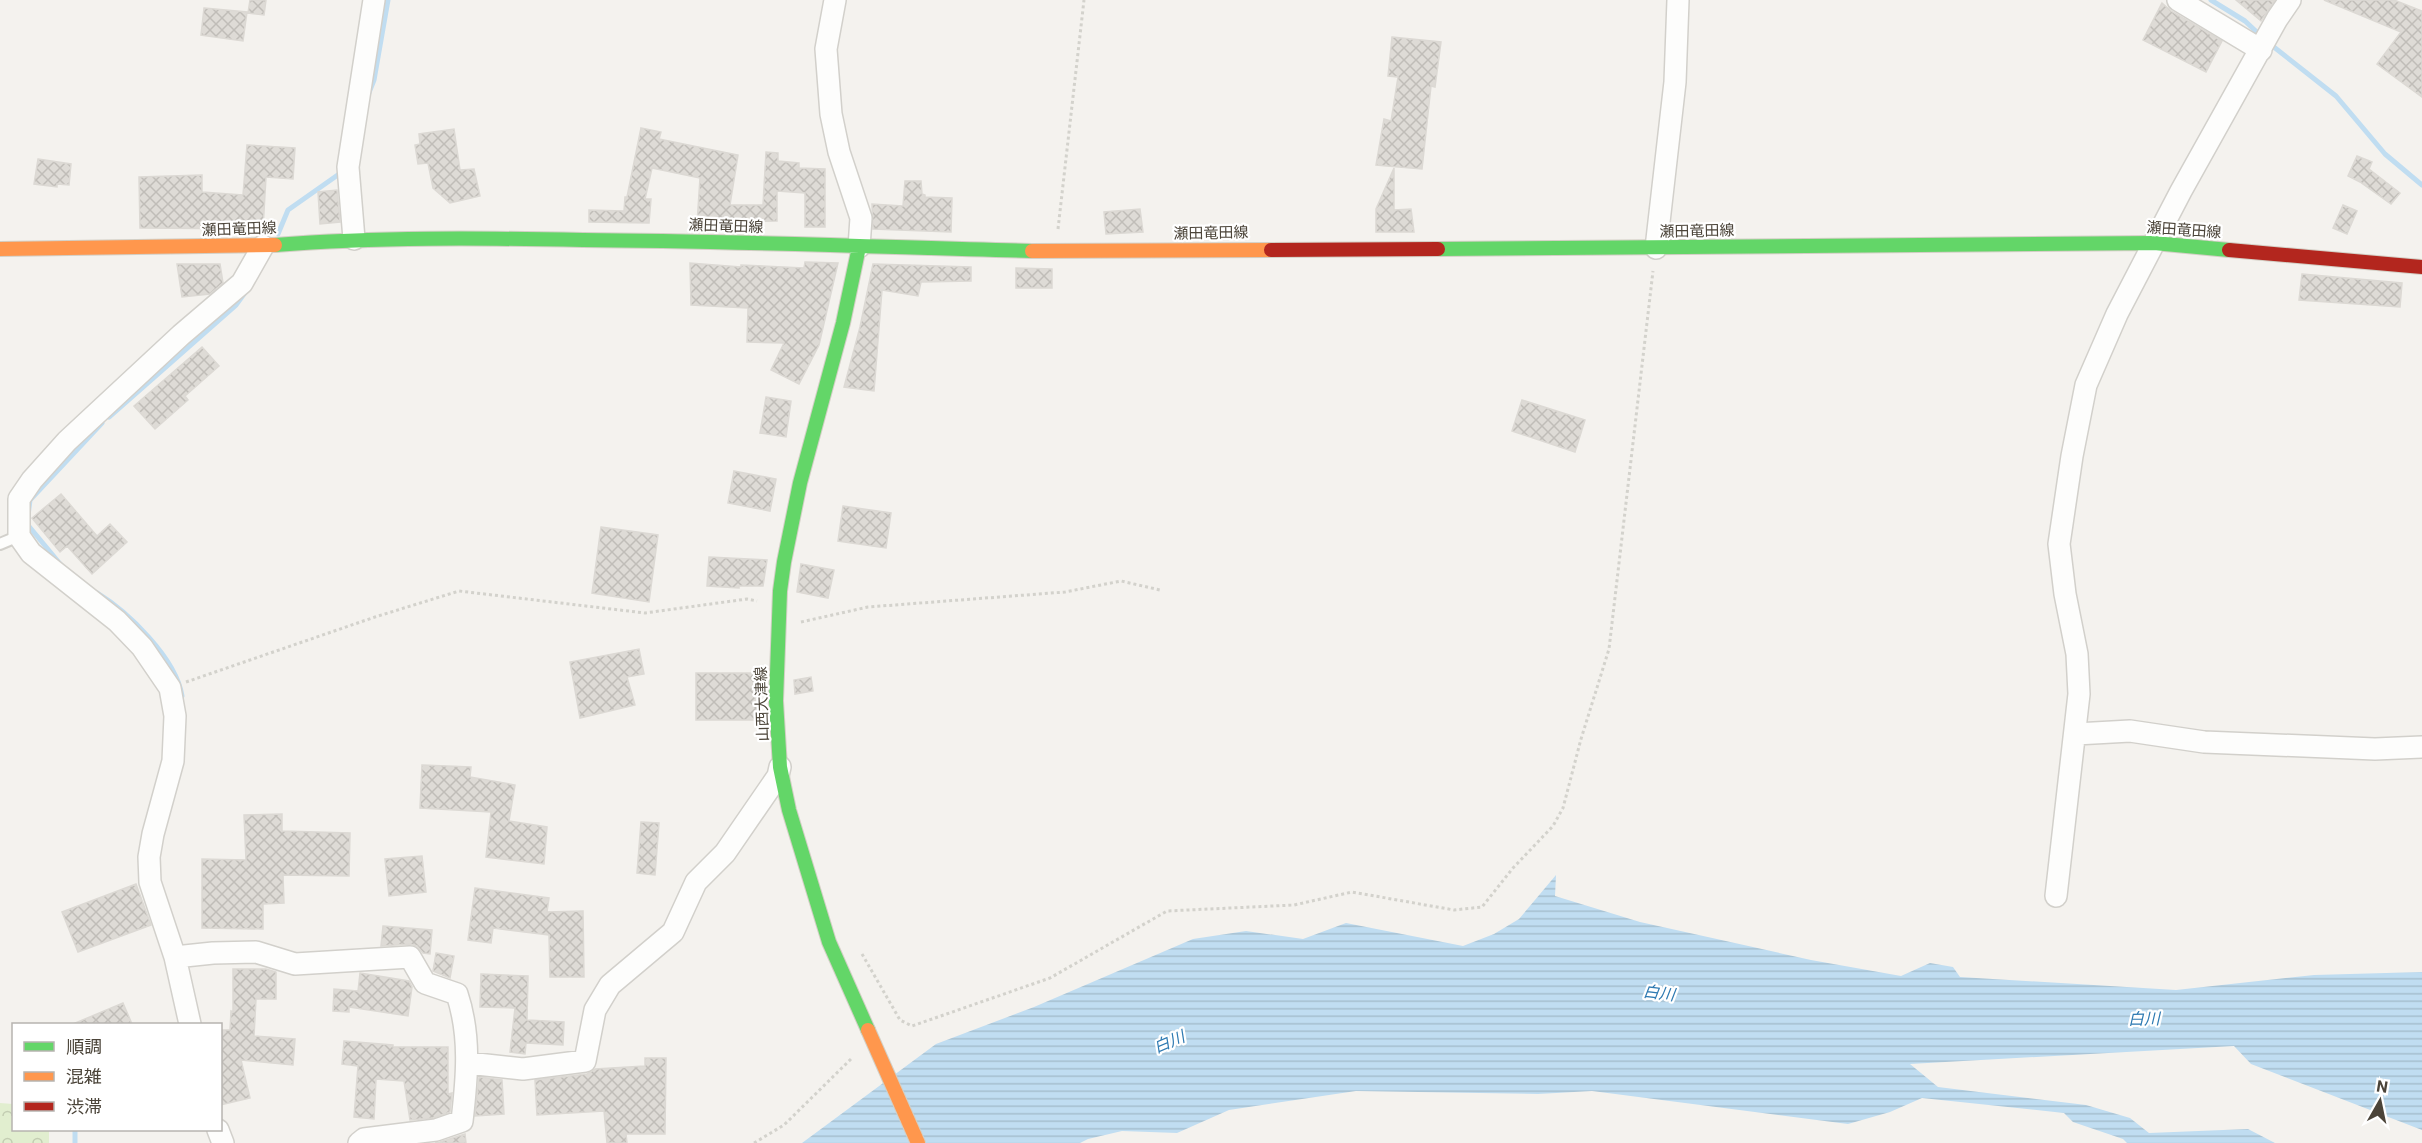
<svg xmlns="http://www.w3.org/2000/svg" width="2422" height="1143" viewBox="0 0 2422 1143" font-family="Roboto,'Noto Sans JP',sans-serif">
<defs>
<pattern id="forest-crowns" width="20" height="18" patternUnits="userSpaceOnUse" patternTransform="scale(1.5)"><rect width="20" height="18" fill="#e1eecf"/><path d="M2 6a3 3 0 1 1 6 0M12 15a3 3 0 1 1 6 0" fill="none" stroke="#c3cdb2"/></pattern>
<pattern id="water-rules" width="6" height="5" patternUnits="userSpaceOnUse" patternTransform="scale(1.5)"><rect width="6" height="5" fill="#c0ddf1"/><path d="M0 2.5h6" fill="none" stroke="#a6bfcf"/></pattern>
<pattern id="building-cross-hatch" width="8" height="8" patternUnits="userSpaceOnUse" patternTransform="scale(1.5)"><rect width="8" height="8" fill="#dedbd6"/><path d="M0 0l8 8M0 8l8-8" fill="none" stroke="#c0bdb8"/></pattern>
</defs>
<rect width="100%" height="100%" fill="#f4f2ee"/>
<path fill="url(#forest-crowns)" d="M0,1103L13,1104L14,1130H49V1143H0Z"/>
<path fill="url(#water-rules)" d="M1556,875L1555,896L1640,922L1811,960L1901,976L1930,963L1953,967L1960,977L2176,990L2314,975L2422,972V1130L2251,1064L2234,1046L1910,1064L1938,1087L2086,1105L2130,1118L2149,1133L2248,1129L2275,1143H2127L2123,1139L2073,1122L2064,1113L1922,1098L1890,1112L1848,1124L1592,1091L1538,1094L1356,1091L1229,1110L1177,1133L1122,1131L1088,1139L1080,1143H802L936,1044L1034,1007L1193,939L1246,931L1303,939L1346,923L1463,946L1494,934L1519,919Z"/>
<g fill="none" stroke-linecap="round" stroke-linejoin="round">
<path stroke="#c0ddf1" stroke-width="5" d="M2211,0L2245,21L2261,36
M2270,44L2336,96L2385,154L2422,185
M368,95L374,80L388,0
M278,234L288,210L342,172
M109,417L236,305L244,294
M61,565L27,524L30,500L102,423
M97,593C128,612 176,658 182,696
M75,1143V1130"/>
</g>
<path fill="url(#building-cross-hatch)" stroke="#dcd9d4" stroke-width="1.5" d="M250,0H266L264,15L248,13Z
M2236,0H2275L2261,21Z
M2324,0H2394L2422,11V97L2377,64L2401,32Z
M2162,3L2171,11L2222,41L2206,72L2143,40Z
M204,8L247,12L243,41L201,35Z
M1392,37L1441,42L1435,87L1431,86L1422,169L1376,165L1384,119L1391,121L1398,77L1388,76Z
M641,128L661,132L659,139L738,155L730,205H763L766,152L778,153V161L799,163V168L825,169V227H805V193L777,191V221L727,222V225L697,224L700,178L652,168L645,199H651L649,223L589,222V210L624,211L625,197H627Z
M454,129L460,170L474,169L480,196L450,203L433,188L428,163L418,164L415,145L420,144L419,134Z
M247,145L295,148L293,179L266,177L263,229L140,228L139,177L202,175V192L243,195Z
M2357,156L2372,162L2369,169L2400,193L2391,204L2360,182L2348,176Z
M38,159L71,164L69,185L57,184V187L34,184Z
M1394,168V210L1411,209L1414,232H1376V209Z
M905,181H921L922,194L925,195V197L952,198L951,232L873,229L872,204L903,206Z
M337,190L340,222L320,224L318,192Z
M2343,205L2357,211L2347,234L2333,228Z
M1140,209L1143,232L1106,234L1104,212Z
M805,262L838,263L819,345L799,384L771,370L784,343L747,342L748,308L691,305L690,263L741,267V265L804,268Z
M177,264H220L223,283L210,294L182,297Z
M873,264L971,267V281L921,282L918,296L882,290L874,391L844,387L860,327Z
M1016,268L1052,269V288H1016Z
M2302,274L2402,283L2400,307L2299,300Z
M202,347L219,366L185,396L188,400L155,429L134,406Z
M766,397L791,401L786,437L760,433Z
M1522,400L1585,420L1575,452L1512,431Z
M734,471L776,479L770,511L728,503Z
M61,494L97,536L110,524L127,542L92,574L67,546L60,552L32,518Z
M843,506L891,513L886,548L838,541Z
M601,527L658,535L649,602L592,593Z
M709,557L767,560L763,586H739V588L707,586Z
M801,564L834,570L828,598L797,592Z
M639,649L644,674L627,677L635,705L580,718L570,662Z
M696,673H760L761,720H696Z
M811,677L813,691L795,694L794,680Z
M422,765L471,767L470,777L515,785L509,821L547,827L544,864L486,857L491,812L420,808Z
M282,814V831L350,833L349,876L283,875L284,903L263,904V929L202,928V859L246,860L244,815Z
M641,822L659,823L655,875L637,873Z
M422,856L426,892L389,896L385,859Z
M136,884L151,925L78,952L62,912Z
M475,888L549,898L547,912L583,911L584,977H550L549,935L493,928L491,943L468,940Z
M383,926L432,930L430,954L423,953L417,946L410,944L381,946Z
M436,953L454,956L450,978L433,971Z
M233,969H266L276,972V999H256L254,1036L295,1039L293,1065L241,1060L250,1098L220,1105V1030H230L231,1011L233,1012Z
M360,973L409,981L412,987L408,1016L349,1007V1012L333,1011L334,989L358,991Z
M481,974L528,976L527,1020L564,1022L563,1045L526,1043L525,1054L510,1052L515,1008L480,1007Z
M123,1003L132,1024H73Z
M344,1041L393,1045V1047H448V1094L452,1093L450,1112L433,1118L410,1120L404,1081L376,1079L374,1119L354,1117L358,1066L342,1064Z
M645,1058H666L665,1134H626L627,1143H607L604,1111L537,1115L535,1080L587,1074L595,1069L645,1066Z
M479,1077L502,1080L504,1114L475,1116Z
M465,1134L466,1143H435L440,1142Z"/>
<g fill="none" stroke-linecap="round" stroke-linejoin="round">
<g stroke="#d2d0cb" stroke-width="14">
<path id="lane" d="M0,544L19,536"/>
</g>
<g stroke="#d2d0cb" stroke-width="24">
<path id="street" d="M835,0L826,49L831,114L839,152L861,218L859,247
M2178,0L2261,50
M354,239L348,167L374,0
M1656,248L1675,82L1678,0
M2076,734L2130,731L2204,742L2375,749L2422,747
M2056,896L2079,694L2077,654L2065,594L2059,544L2072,456L2086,385L2117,314L2181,191L2277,19L2290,0
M175,957L213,953L256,952L295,964L410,957L425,983L457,994C471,1036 467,1078 462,1121L436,1130L364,1139L359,1143
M190,1024L175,957L150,882L149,857L153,834L173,761L175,716L170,688L142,647L117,621L31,553L19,536V499L32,480L67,441L181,335L242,283L263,246
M468,1063L523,1069L585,1061L595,1010L610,985L673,932L696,882L725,853L778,776L780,767
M218,1130L223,1143"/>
</g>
<g stroke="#d3cfc5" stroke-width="16">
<path id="fast" d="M275,245C378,237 480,238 583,240C733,241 883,247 1032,251
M859,247L843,323L800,483L784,562L780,591L776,701L780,767L789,810L829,942L868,1030
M1438,249L2154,243L2229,250"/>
</g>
<g stroke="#d3cfc5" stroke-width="16">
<path id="slow" d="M0,249L275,245
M1032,251L1271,250
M868,1030L918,1143"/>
</g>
<g stroke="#d3cfc5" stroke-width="16">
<path id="jam" d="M1271,250L1438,249
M2229,250L2422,267"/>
</g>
<path stroke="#d3d2cc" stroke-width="3" stroke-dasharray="3 3" stroke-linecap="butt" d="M1058,229L1084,0
M801,622L868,607L1065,592L1121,581L1160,590
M186,682L375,617L459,591L645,613L747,599L757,601
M862,954L900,1020L912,1026L1050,978L1167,911L1294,905L1352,892L1454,910L1482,907L1513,868L1553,826L1563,808L1581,739L1609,649L1653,271
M754,1143L784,1125L853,1057"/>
<use href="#lane" stroke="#fdfdfc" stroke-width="10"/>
<use href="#street" stroke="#fdfdfc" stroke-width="21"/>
<use href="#fast" stroke="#63d668" stroke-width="14"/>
<use href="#slow" stroke="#ff974d" stroke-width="14"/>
<use href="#jam" stroke="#b3261e" stroke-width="14"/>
</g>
<g text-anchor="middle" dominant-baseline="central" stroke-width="4.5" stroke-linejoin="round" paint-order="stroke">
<g font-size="15" fill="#4b4439" stroke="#fff">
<text transform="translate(726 226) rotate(2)">瀬田竜田線</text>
<text transform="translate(239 229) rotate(-2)">瀬田竜田線</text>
<text transform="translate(2184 230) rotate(4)">瀬田竜田線</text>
<text transform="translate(1697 231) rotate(-1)">瀬田竜田線</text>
<text transform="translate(1211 233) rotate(-1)">瀬田竜田線</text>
<text transform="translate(762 704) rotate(-92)">山西大津線</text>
</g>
<g font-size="16" font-style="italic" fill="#2e7ab2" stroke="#fff">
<text transform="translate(1659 993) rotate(7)">白川</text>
<text transform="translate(2144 1019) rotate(-1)">白川</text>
<text transform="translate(1169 1042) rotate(-23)">白川</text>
</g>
</g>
<rect x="12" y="1023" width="210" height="108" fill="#ffffff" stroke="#b7b4b0" stroke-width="1.5"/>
<rect x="24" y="1042" width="30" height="9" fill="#63d668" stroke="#b7b4b0" stroke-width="1.5"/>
<text x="66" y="1053" font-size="18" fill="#4b4439">順調</text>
<rect x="24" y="1072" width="30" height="9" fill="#ff974d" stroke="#b7b4b0" stroke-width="1.5"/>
<text x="66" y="1083" font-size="18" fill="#4b4439">混雑</text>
<rect x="24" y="1102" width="30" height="9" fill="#b3261e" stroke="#b7b4b0" stroke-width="1.5"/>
<text x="66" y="1113" font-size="18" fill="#4b4439">渋滞</text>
<g transform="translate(2380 1101) rotate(9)" stroke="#ffffff" stroke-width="4.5" paint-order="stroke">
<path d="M0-4.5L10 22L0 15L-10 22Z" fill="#4b4439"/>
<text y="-9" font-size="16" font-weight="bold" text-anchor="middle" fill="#4b4439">N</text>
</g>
</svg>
